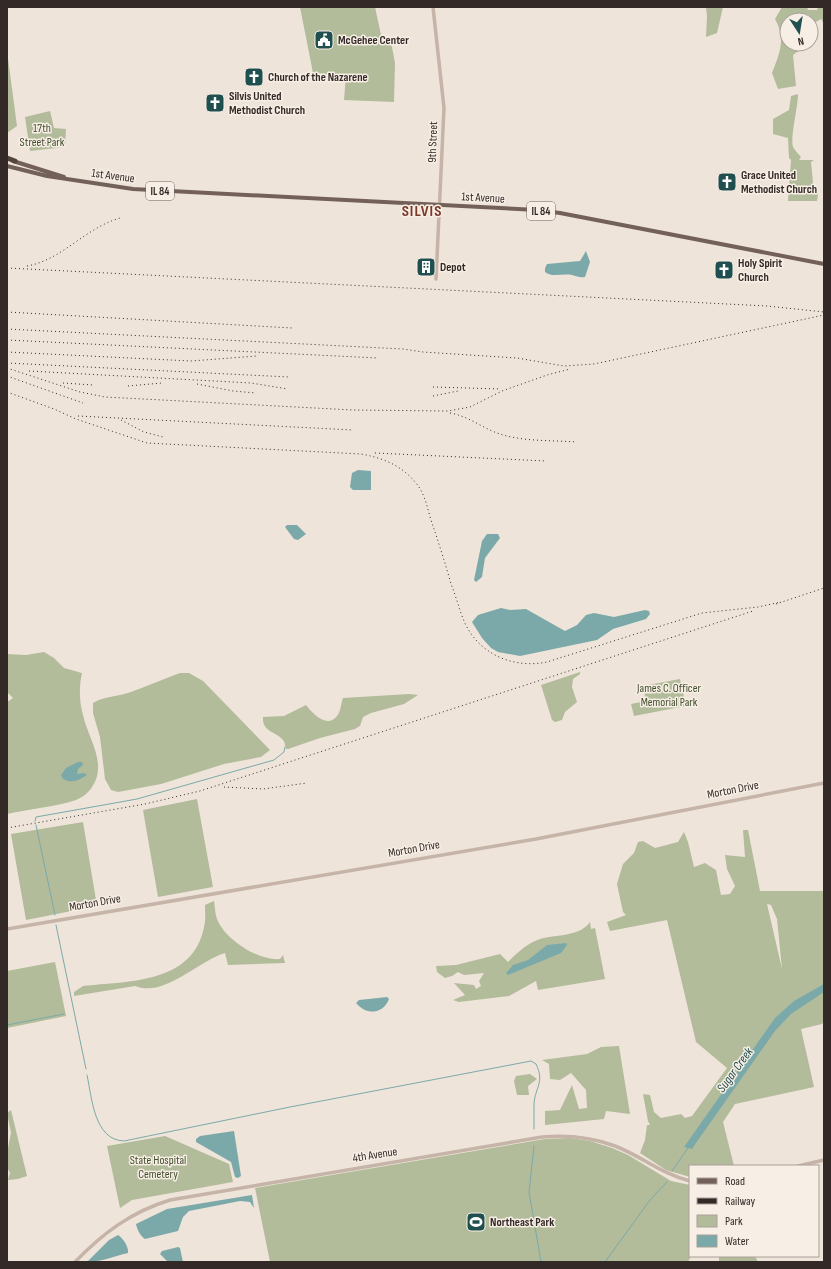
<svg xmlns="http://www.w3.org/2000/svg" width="831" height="1269" viewBox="0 0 831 1269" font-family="'Sofia Sans Condensed',sans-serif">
<rect width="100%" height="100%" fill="#efe4da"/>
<path fill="#b2bc9b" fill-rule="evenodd" d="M300,7H375L381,35L385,37H390L395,63L394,102L344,100L346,75L313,73Z
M706,7H723L717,33L706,37L707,16Z
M782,7H807L808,10H817L818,7H824V24L821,19L811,25V20H787V44H802L801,49L793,55L796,86L778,89L772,73C780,52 786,39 775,19Z
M7,51L17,126L7,133Z
M798,94C798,108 790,136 793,147C795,150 798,154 801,157L799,160H814L811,162L814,193L818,194L817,201H788L791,160L789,158L788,138L773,134V119L789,110L791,96Z
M50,111L54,128L66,129L65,147L30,151L25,117Z
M44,652L54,658L64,668L82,673C79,687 79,700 83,715C88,738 108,764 92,787C88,793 83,797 76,800C54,807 29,809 7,814V702L13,698L7,692V654L26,655Z
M580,672V674L573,679L572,687L577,702L565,712L562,720L555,722L552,720L541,685Z
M180,673H189L203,681L270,750L261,757L224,764L161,784L118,792L111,790L105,779L100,737L93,713V703C104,696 118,697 131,692C148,686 163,679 180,673Z
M680,679L686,706L634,716L631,704L646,701L643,686Z
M409,694L418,695L404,704L371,713L363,717L360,726L355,729L320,738L288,749H286C285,746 285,742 283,740C275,731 262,732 263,717L284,716L306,705C312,713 327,729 337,716C341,711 341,703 343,698Z
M197,799L213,887L158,897L143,810Z
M83,822L97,906L26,920L11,834Z
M743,830H748L760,891H824V1021L822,1024L801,1029L814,1087L735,1104L723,1122L734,1166H690V1177L666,1170L640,1153L645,1140L647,1125H650L648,1121L643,1094L650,1095L654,1112L661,1118L681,1114L685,1118L692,1116L727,1068L696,1042L667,920L610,931L607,922L626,915L623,912L617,884L623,864L634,853L638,842L643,841L655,848L678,842L684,832L688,842L694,867L705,863L716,870L721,895L730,894L735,886L727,869L725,855L745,857ZM767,904L771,905L777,919L782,969Z
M214,901C215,907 215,914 217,919C225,940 259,961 280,959L283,955L285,963L228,965L225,953C198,961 164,998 135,986L74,996V992L83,986C128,981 193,984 204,927C206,920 205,912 205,905Z
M590,922L591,929L595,928L605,979L538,990L536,981L509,996L459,1002L453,1000L465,995L454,983L474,985L476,989L481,986L479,981L484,973L464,975L458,972L452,976L445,978L437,972L436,966L456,965L500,954L508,962C516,954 524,946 535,941C551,933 578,939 590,922Z
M55,962L66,1016L7,1028V971Z
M619,1046L630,1114L606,1111L604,1119L545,1125V1111L560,1110L572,1085L579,1109L587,1108L586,1090L571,1073L560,1080L550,1079L549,1064L542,1060L587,1054L601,1047Z
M530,1074L537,1079L528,1086L529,1095H517L514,1081L516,1076Z
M11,1110L27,1176L18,1179L8,1180L10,1173L7,1167V1153L11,1133L7,1113Z
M165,1136L229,1164L233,1182L132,1200L120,1208L107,1146Z
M570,1138L590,1141L612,1148L628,1155L671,1181L690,1185L691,1256L688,1262H270L255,1188L545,1139Z
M719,1256H755L758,1262H719Z"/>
<path fill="#7ba9a9" d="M586,251L590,262L585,277C579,278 577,276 572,275C562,273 553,278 545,272V268L547,264L580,261Z
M358,470L371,471V490H353L350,487L352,473Z
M287,525H297L306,534L298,540L294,539L285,527Z
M487,534H498L500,538L485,558L482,577L476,582L474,580L482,541Z
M501,608L510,610L526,609L565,631L577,625L586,615L594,613L614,617L645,610L649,611L650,614L646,619L613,629L597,640L520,656L498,652L491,648L482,638L472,622L478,615Z
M78,762H82L83,765L78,769L77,774L84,773L87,775C79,780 72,784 63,779L61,775L66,768Z
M566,943L567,945L561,953L508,975L506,973L513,965L528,960L547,945Z
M824,984V992L791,1014L775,1031L696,1143L692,1149L684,1147L775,1018L794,1001Z
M387,997L389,999C383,1014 367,1016 356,1003L359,1000Z
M234,1131L241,1176L238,1178L235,1177L231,1162L196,1142V1139L200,1136Z
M252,1195L254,1208L250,1202L240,1201L189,1211L183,1217L178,1231L145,1239C140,1236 137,1229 136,1224L167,1209Z
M118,1235C123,1238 129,1247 128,1253C114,1256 101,1262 87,1262L109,1240Z
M178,1247L180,1248L183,1262H168L160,1254L162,1251Z"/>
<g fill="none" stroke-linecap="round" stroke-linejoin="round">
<path stroke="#7ba9a9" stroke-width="1" d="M35,821L36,817L137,799L274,760L284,752L285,747
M36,825L55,915
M56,925L86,1069
M7,1025L64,1014
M87,1075C92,1098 94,1140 124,1141L290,1107L531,1061L536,1064C545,1083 535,1087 534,1104C534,1112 534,1121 534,1129
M534,1146L529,1192L541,1262
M672,1171L688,1148
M605,1262L650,1200L667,1182"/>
<path stroke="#c5b4a7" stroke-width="3.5" d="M433,7L444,108L436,279
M7,929L536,839L824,783
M798,1166L824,1160
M75,1262C103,1233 131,1212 170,1200L542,1137C567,1135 591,1137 615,1146C641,1156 662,1174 690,1181"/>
<path stroke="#736159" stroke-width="4" d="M13,161L64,177
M7,166L47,176L133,189L537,210L560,213L824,264"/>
<path stroke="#53443f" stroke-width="5" d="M7,158L15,161"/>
<path stroke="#332a27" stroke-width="1" stroke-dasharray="1 3" stroke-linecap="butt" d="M27,266C62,260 85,228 120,218
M7,268L767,306L824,312
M7,312L292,328
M7,329L403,349L423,352L517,358L564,366L594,364L824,315
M7,340L378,358
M7,352L191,361L257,356
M7,363L289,377
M7,368L80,392L105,397L353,410L448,411L470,407L502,391L547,375L570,369
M29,371L251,383L288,389
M7,376L83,403
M63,383L93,385
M197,384L233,391L256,393
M128,386L162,383
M433,387L501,389
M7,392L54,409L76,419L147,443L361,454C383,458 401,465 416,483C425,494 427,507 431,520C438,541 445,562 451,584C456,596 459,609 464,621C478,654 513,669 547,662L702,613L758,607L781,602
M433,396L458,391
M450,413C468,416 481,427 497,433C522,442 551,440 576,442
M78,416L353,430
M121,420L144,432L163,437
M375,453L546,461
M776,604L824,588
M224,787L263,789L307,783
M7,828L145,804L200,791L753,611"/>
</g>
<defs>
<g id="civic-square" transform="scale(1)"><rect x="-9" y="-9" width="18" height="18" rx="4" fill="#204f50" stroke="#f7eee5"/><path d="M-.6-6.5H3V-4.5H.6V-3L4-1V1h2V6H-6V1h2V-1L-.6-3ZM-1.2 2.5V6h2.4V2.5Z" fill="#fff"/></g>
<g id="church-square" transform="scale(1)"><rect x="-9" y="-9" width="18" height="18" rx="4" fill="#204f50" stroke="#f7eee5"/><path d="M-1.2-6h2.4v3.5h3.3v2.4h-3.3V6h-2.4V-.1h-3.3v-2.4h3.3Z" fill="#fff"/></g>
<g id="building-square" transform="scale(1)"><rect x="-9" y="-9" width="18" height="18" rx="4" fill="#204f50" stroke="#f7eee5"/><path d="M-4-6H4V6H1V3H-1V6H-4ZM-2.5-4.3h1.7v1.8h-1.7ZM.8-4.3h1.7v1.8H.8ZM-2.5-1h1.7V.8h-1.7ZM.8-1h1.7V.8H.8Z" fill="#fff"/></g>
<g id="stadium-square" transform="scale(1)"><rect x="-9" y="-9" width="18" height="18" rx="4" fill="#204f50" stroke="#f7eee5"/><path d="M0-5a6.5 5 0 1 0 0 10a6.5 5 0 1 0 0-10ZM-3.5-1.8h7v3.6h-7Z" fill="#fff"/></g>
</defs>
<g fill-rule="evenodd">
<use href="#civic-square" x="324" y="40"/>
<use href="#church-square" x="254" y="77"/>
<use href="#church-square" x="215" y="103"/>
<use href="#church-square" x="727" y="182"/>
<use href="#building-square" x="426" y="267"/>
<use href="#church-square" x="724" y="270"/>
<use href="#stadium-square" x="476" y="1222"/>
</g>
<g text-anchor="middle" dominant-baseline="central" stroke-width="3" stroke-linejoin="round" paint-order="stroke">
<g fill="#f7eee5" stroke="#6e6560" stroke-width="1">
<rect x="146" y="182" width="28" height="18" rx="3"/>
<rect x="527" y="202" width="28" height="18" rx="3"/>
</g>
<g font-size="11" font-weight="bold" fill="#332a27">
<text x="160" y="191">IL 84</text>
<text x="541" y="211">IL 84</text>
</g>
<g font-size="12" font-weight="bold" fill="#332a27" stroke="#f7eee5" text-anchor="start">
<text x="338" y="40">McGehee Center</text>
<text x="268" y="77">Church of the Nazarene</text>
<text x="229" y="96">Silvis United<tspan x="229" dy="14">Methodist Church</tspan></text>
<text x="741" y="175">Grace United<tspan x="741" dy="14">Methodist Church</tspan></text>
<text x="738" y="263">Holy Spirit<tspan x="738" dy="14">Church</tspan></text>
<text x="440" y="267">Depot</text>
<text x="490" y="1222">Northeast Park</text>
</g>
<g font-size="12" fill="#434f2d" stroke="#f7eee5">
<text x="42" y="128">17th<tspan x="42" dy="14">Street Park</tspan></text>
<text x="669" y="688">James C. Officer<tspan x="669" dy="14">Memorial Park</tspan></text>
<text x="158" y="1160">State Hospital<tspan x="158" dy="14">Cemetery</tspan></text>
</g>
<g font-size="12" fill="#332a27" stroke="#f7eee5">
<text transform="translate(433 142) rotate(-88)">9th Street</text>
<text transform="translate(113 176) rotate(8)">1st Avenue</text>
<text transform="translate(483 198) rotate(3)">1st Avenue</text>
<text transform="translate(733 790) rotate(-11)">Morton Drive</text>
<text transform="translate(414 849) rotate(-10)">Morton Drive</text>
<text transform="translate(95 903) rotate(-10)">Morton Drive</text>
<text transform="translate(375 1155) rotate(-9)">4th Avenue</text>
</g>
<g font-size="13" font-style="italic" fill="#204f50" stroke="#f7eee5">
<text transform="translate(735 1070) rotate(-54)">Sugar Creek</text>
</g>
<g font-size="16" font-weight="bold" letter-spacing="1" fill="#7a3827" stroke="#f7eee5">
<text x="422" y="211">SILVIS</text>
</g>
</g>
<rect width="831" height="1269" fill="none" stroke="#332a27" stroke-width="16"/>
<rect x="689" y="1165" width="130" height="92" fill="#f7eee5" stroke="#a9a099"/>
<rect x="697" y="1178" width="20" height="6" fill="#736159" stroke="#a9a099"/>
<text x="725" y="1185" font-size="12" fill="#332a27">Road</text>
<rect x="697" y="1198" width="20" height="6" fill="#332a27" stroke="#a9a099"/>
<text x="725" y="1205" font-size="12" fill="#332a27">Railway</text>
<rect x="697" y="1215" width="20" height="12" fill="#b2bc9b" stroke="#a9a099"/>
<text x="725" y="1225" font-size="12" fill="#332a27">Park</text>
<rect x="697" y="1235" width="20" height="12" fill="#7ba9a9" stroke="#a9a099"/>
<text x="725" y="1245" font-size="12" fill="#332a27">Water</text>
<g transform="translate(799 32) rotate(168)"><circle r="19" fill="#f7eee5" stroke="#a9a099"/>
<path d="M0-3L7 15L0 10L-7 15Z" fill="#204f50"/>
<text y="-6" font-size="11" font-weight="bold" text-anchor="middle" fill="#332a27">N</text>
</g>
</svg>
